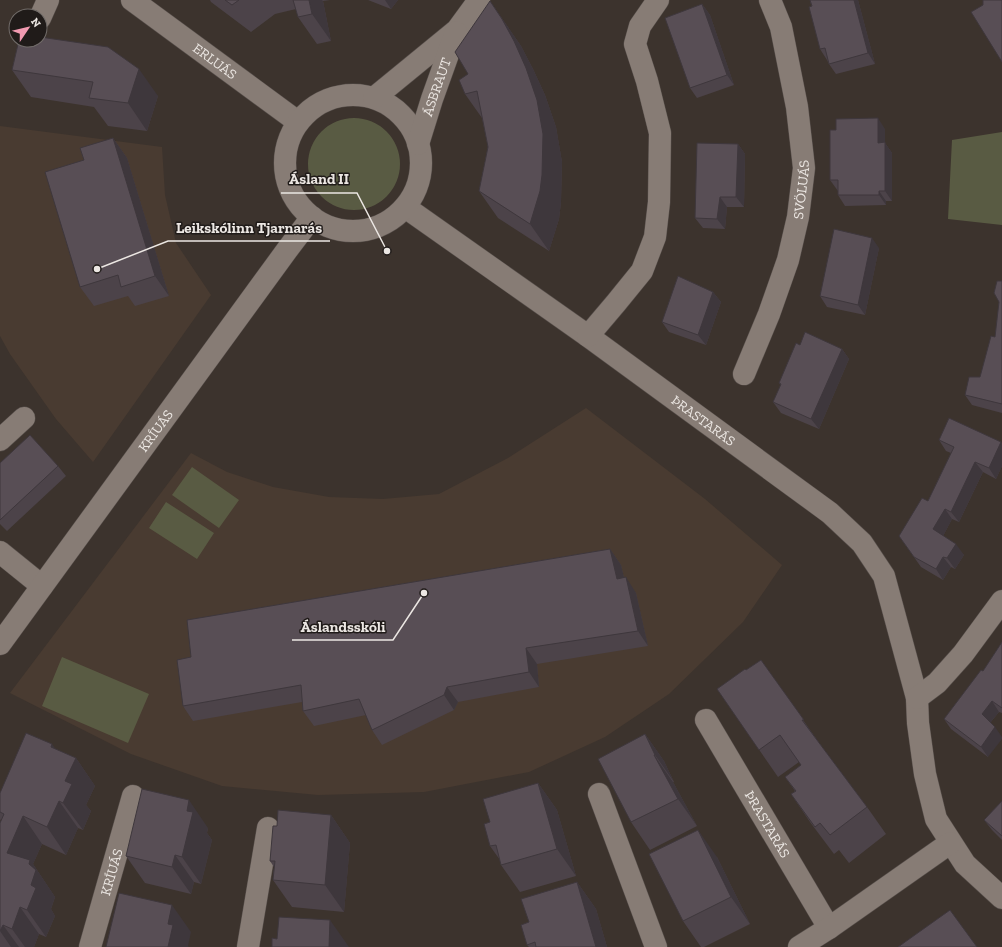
<svg xmlns="http://www.w3.org/2000/svg" width="1002" height="947" viewBox="0 0 1002 947" font-family="'Zilla Slab',serif">
<rect width="100%" height="100%" fill="#3c332d"/>
<path fill="#493b31" d="M0,126L162,147L165,195L176,243L211,295L93,462L56,419L10,354L0,336Z
M586,408L705,499L782,565L743,622L669,694L605,737L529,772L424,792L318,795L222,786L131,754L10,693L191,453L227,472L273,487L329,497L383,499L439,494L508,458Z"/>
<path fill="#595b43" d="M308 164a46 46 0 1 1 92 0a46 46 0 1 1-92 0Z
M1002,132V225L948,219L952,140Z
M192,467L239,500L219,528L172,495Z
M166,502L214,533L197,559L149,528Z
M62,657L149,694L128,743L42,706Z"/>
<g fill="none" stroke-linecap="round" stroke-linejoin="round">
<g stroke="#574f4b" stroke-width="23">
<g id="minor">
<path id="s1" d="M132,0L298,122"/>
<path d="M40,18L48,0"/>
<path id="s2" d="M405,207L588,336L830,513L862,543L884,576L917,698L918,723L925,774L936,819L965,864L1002,898"/>
<path d="M588,336L616,303L642,271L655,237L659,202L660,133L647,81L635,44L640,26L658,0"/>
<path id="s3" d="M744,374L769,314L788,260L798,217L804,168L797,107L781,27L770,0"/>
<path d="M0,440L24,418"/>
<path d="M0,552L42,586"/>
<path id="s4" d="M0,644L287,250L312,217"/>
<path d="M917,698L937,683L963,654L1002,601"/>
<path id="s5" d="M706,720L829,928"/>
<path d="M599,794L656,947"/>
<path id="s6" d="M90,947L133,796"/>
<path d="M248,947L268,828"/>
<path d="M799,947L829,928L950,843"/>
</g>
</g>
<g stroke="#574f4b" stroke-width="23">
<g id="tertiary">
<circle cx="353" cy="163" r="68"/>
<path d="M374,98L457,30L479,0"/>
<path id="s7" d="M418,144L432,99L456,32"/>
</g>
</g>
<use href="#minor" stroke="#877c75" stroke-width="22"/>
<use href="#tertiary" stroke="#877c75" stroke-width="22"/>
</g>
<path fill="#4c4349" d="M210,0H330L323,1L331,41L317,44L298,17L296,9L275,14L251,32L211,2Z
M368,0H398L391,9Z
M810,0H858L875,64L836,74L829,64L827,60L820,49Z
M490,1L521,46L533,69L545,95L556,127L562,162L561,202L559,219L549,251L498,218L479,191L488,147L482,118L465,94L468,74Z
M702,4L710,15L734,85L697,98L690,88Z
M19,40L158,96L147,131L108,126L94,107L31,97L12,70Z
M885,129V143L892,153V201H886V205L845,206L838,195V191L830,180Z
M113,138L127,158L169,296L135,306L128,296L94,306L80,287L84,160Z
M738,144L745,154L744,207H727L725,229L703,228L695,218Z
M879,248L865,315L827,307L820,296Z
M1002,281V413L972,405L965,395L980,377L995,337Z
M713,292L721,302L706,345L669,332L662,322Z
M800,345L842,349L849,359L819,429L781,413L773,402L781,386L779,383Z
M939,440L1002,443V466L996,479L983,472L959,522L952,519L943,536L964,555L955,569L951,567L943,580L921,567L899,536L928,501L951,453L946,451Z
M0,463L58,466L66,476L7,531L0,524Z
M610,549L621,565L624,578L636,593L648,646L537,664L539,687L458,702L454,710L382,745L372,730L366,715L314,726L303,711L302,702L193,721L183,706Z
M1002,642V713L999,712L990,723L988,757L951,729L944,719L983,671Z
M761,660L822,747L867,807L886,834L849,863L839,850L834,854L810,822L791,794L795,791L785,777L801,765L799,762L778,777L717,689L746,670Z
M645,734L664,761L674,782H673L697,826L650,850L631,822Z
M56,750L76,758L95,786L86,805L91,811L83,830L78,828L66,855L42,844L33,864L55,897L51,909L55,916L46,937L39,934L34,947H0V823L1,821L0,819V793Z
M538,783L557,810L576,876L520,892L501,865L500,860L490,846V822Z
M1002,801V840L992,830L984,820Z
M331,815L350,843L344,912L292,907L273,880L274,867L270,861L277,826Z
M208,828L207,833L212,840L201,884L194,882L191,894L145,883L126,856Z
M717,857L750,924L704,947H701L683,921Z
M577,882L596,909L607,947H529L527,945L529,922Z"/>
<path fill="#3e373c" d="M309,0H322L323,1L331,41L312,14Z
M385,0H398L391,9Z
M854,0H858L875,64L868,53Z
M490,1L521,46L533,69L545,95L556,127L562,162L561,202L559,219L549,251L530,224Z
M702,4L710,15L734,85L727,75Z
M139,69L158,96L147,131L128,103Z
M878,118L885,129V143L892,153V201L885,191L878,143Z
M113,138L127,158L169,296L155,276Z
M738,144L745,154L744,207L736,197Z
M879,191L886,201V205L879,195Z
M720,197L727,207L725,229L717,219Z
M872,238L879,248L865,315L858,305Z
M713,292L721,302L706,345L698,335Z
M842,349L849,359L819,429L811,419Z
M1001,442L1002,443V466L996,479L989,468Z
M975,462L983,472L959,522L951,512Z
M945,509L952,519L941,540L933,529Z
M956,544L964,555L955,569L947,558Z
M610,549L621,565L628,594L617,579Z
M943,557L951,567L943,580L936,569Z
M626,577L636,593L648,646L638,631Z
M526,648L537,664L539,687L529,672Z
M447,687L458,702L454,710L444,695Z
M992,701L999,712L989,724L982,714Z
M995,727L1002,737V739L988,757L981,747Z
M645,734L664,761L674,782L655,755Z
M52,744L70,770L76,758L95,786L86,805L91,811L83,830L63,803L65,781L51,747Z
M654,755L673,782L697,826L678,799Z
M538,783L557,810L576,876L557,849Z
M189,800L208,828L207,833L212,840L201,884L182,857L187,811Z
M59,801L78,828L66,855L47,827Z
M331,815L350,843L344,912L325,885Z
M23,816L42,844L33,864L55,897L51,909L55,916L46,937L27,910L7,853Z
M698,830L717,857L750,924L731,897Z
M175,855L194,882L191,894L172,867Z
M577,882L596,909L607,947H596Z
M172,905L191,932L188,946L189,947H168V924Z
M20,907L39,934L34,947H25L12,929Z
M330,920L349,947H329Z
M3,925L19,947H11L0,931Z"/>
<path fill="#584e55" stroke="#3e373c" d="M225,0H239L232,5Z
M293,0H309L312,14L298,17Z
M810,0H854L868,53L829,64L825,48L820,49L809,7L812,6Z
M983,0H1002V62L971,12L983,5Z
M490,1L502,19L514,41L526,68L537,100L543,134L542,175L540,191L530,224L479,191L488,147L477,91L465,94L459,80L468,74L455,52Z
M702,4L727,75L690,88L665,18Z
M40,37L108,47L139,69L128,103L89,98L93,82L12,70L19,40H40Z
M878,118V143L885,142V191H879V195H838V180H830V130H836V119Z
M113,138L155,276L121,287L118,275L80,287L45,172L84,160L80,148Z
M697,143L738,144L736,197H720L717,219L695,218Z
M834,229L872,238L858,305L820,296Z
M678,276L713,292L698,335L662,322Z
M997,281H1002V404L965,395L969,377H980L991,336L995,337L999,302L994,293Z
M805,332L842,349L811,419L773,402L781,384L779,383L796,343L800,345Z
M949,418L1001,442L989,468L975,462L951,512L945,509L933,529L956,544L947,558L943,557L936,569L914,557L899,536L922,498L928,501L954,447L939,440Z
M30,435L58,466L0,520V463Z
M610,549L617,579L626,577L638,631L526,648L529,672L447,687L444,695L372,730L359,699L303,711L301,685L183,706L177,660L191,657L187,620Z
M1002,642V708L992,701L982,714L995,727L981,747L944,719L981,670L983,671Z
M761,660L804,720H802L867,807L830,835L820,823L815,827L791,794L796,791L785,777L801,765L780,735L759,750L717,689L745,669L746,670Z
M26,733L52,744L51,747L76,758L65,781L72,784L63,803L59,801L47,827L23,816L7,853L30,860L29,864L36,870L31,885L36,888L27,910L20,907L12,929L3,925L0,931V823L4,814L0,812V793Z
M645,734L655,755H654L678,799L631,822L598,759Z
M538,783L557,849L501,865L496,845L490,846L484,824L490,822L483,799Z
M142,789L189,800L187,811L193,812L182,857L175,855L172,867L126,856Z
M1002,801V836L984,820Z
M278,810L331,815L325,885L273,880L275,861H270L273,826H277Z
M698,830L731,897L683,921L649,854Z
M577,882L596,947H536L535,942L527,945L521,925L529,922L521,899Z
M119,893L172,905L168,924L173,925L168,947H106Z
M950,910L977,947H898Z
M279,917L330,920L329,947H272V938L277,939Z"/>
<g text-anchor="middle" dominant-baseline="central" stroke-width="3" stroke-linejoin="round" paint-order="stroke">
<g font-size="14" fill="#ece7e3" stroke="#201b19">
<text stroke="none"><textPath href="#s1" startOffset="103">ERLUÁS</textPath></text>
<text stroke="none"><textPath href="#s7" startOffset="60">ÁSBRAUT</textPath></text>
<text stroke="none"><textPath href="#s3" startOffset="194">SVÖLUÁS</textPath></text>
<text stroke="none"><textPath href="#s2" startOffset="367">ÞRASTARÁS</textPath></text>
<text stroke="none"><textPath href="#s4" startOffset="264">KRÍUÁS</textPath></text>
<text stroke="none"><textPath href="#s5" startOffset="121">ÞRASTARÁS</textPath></text>
<text stroke="none"><textPath href="#s6" startOffset="78">KRÍUÁS</textPath></text>
</g>
</g>
<path fill="none" stroke="#ece7e3" stroke-width="1.5" d="M387 251L357 193H281M97 269L168 241H330M424 593L393 640H292"/>
<g fill="#ece7e3" stroke="#201b19" stroke-width="1.5">
<circle cx="387" cy="251" r="4"/>
<circle cx="97" cy="269" r="4"/>
<circle cx="424" cy="593" r="4"/>
</g>
<g font-size="15" text-anchor="middle" font-weight="bold" fill="#ece7e3" stroke="#201b19" stroke-width="3" stroke-linejoin="round" paint-order="stroke">
<text x="319" y="184">Ásland II</text>
<text x="249" y="233">Leikskólinn Tjarnarás</text>
<text x="343" y="632">Áslandsskóli</text>
</g>
<g transform="translate(28 28) rotate(55)"><circle r="19" fill="#201b19" stroke="#726d6a"/>
<path d="M0-3L7 15L0 10L-7 15Z" fill="#f19ab1"/>
<text y="-6" font-size="11" font-weight="bold" text-anchor="middle" fill="#ece7e3">N</text>
</g>
</svg>
